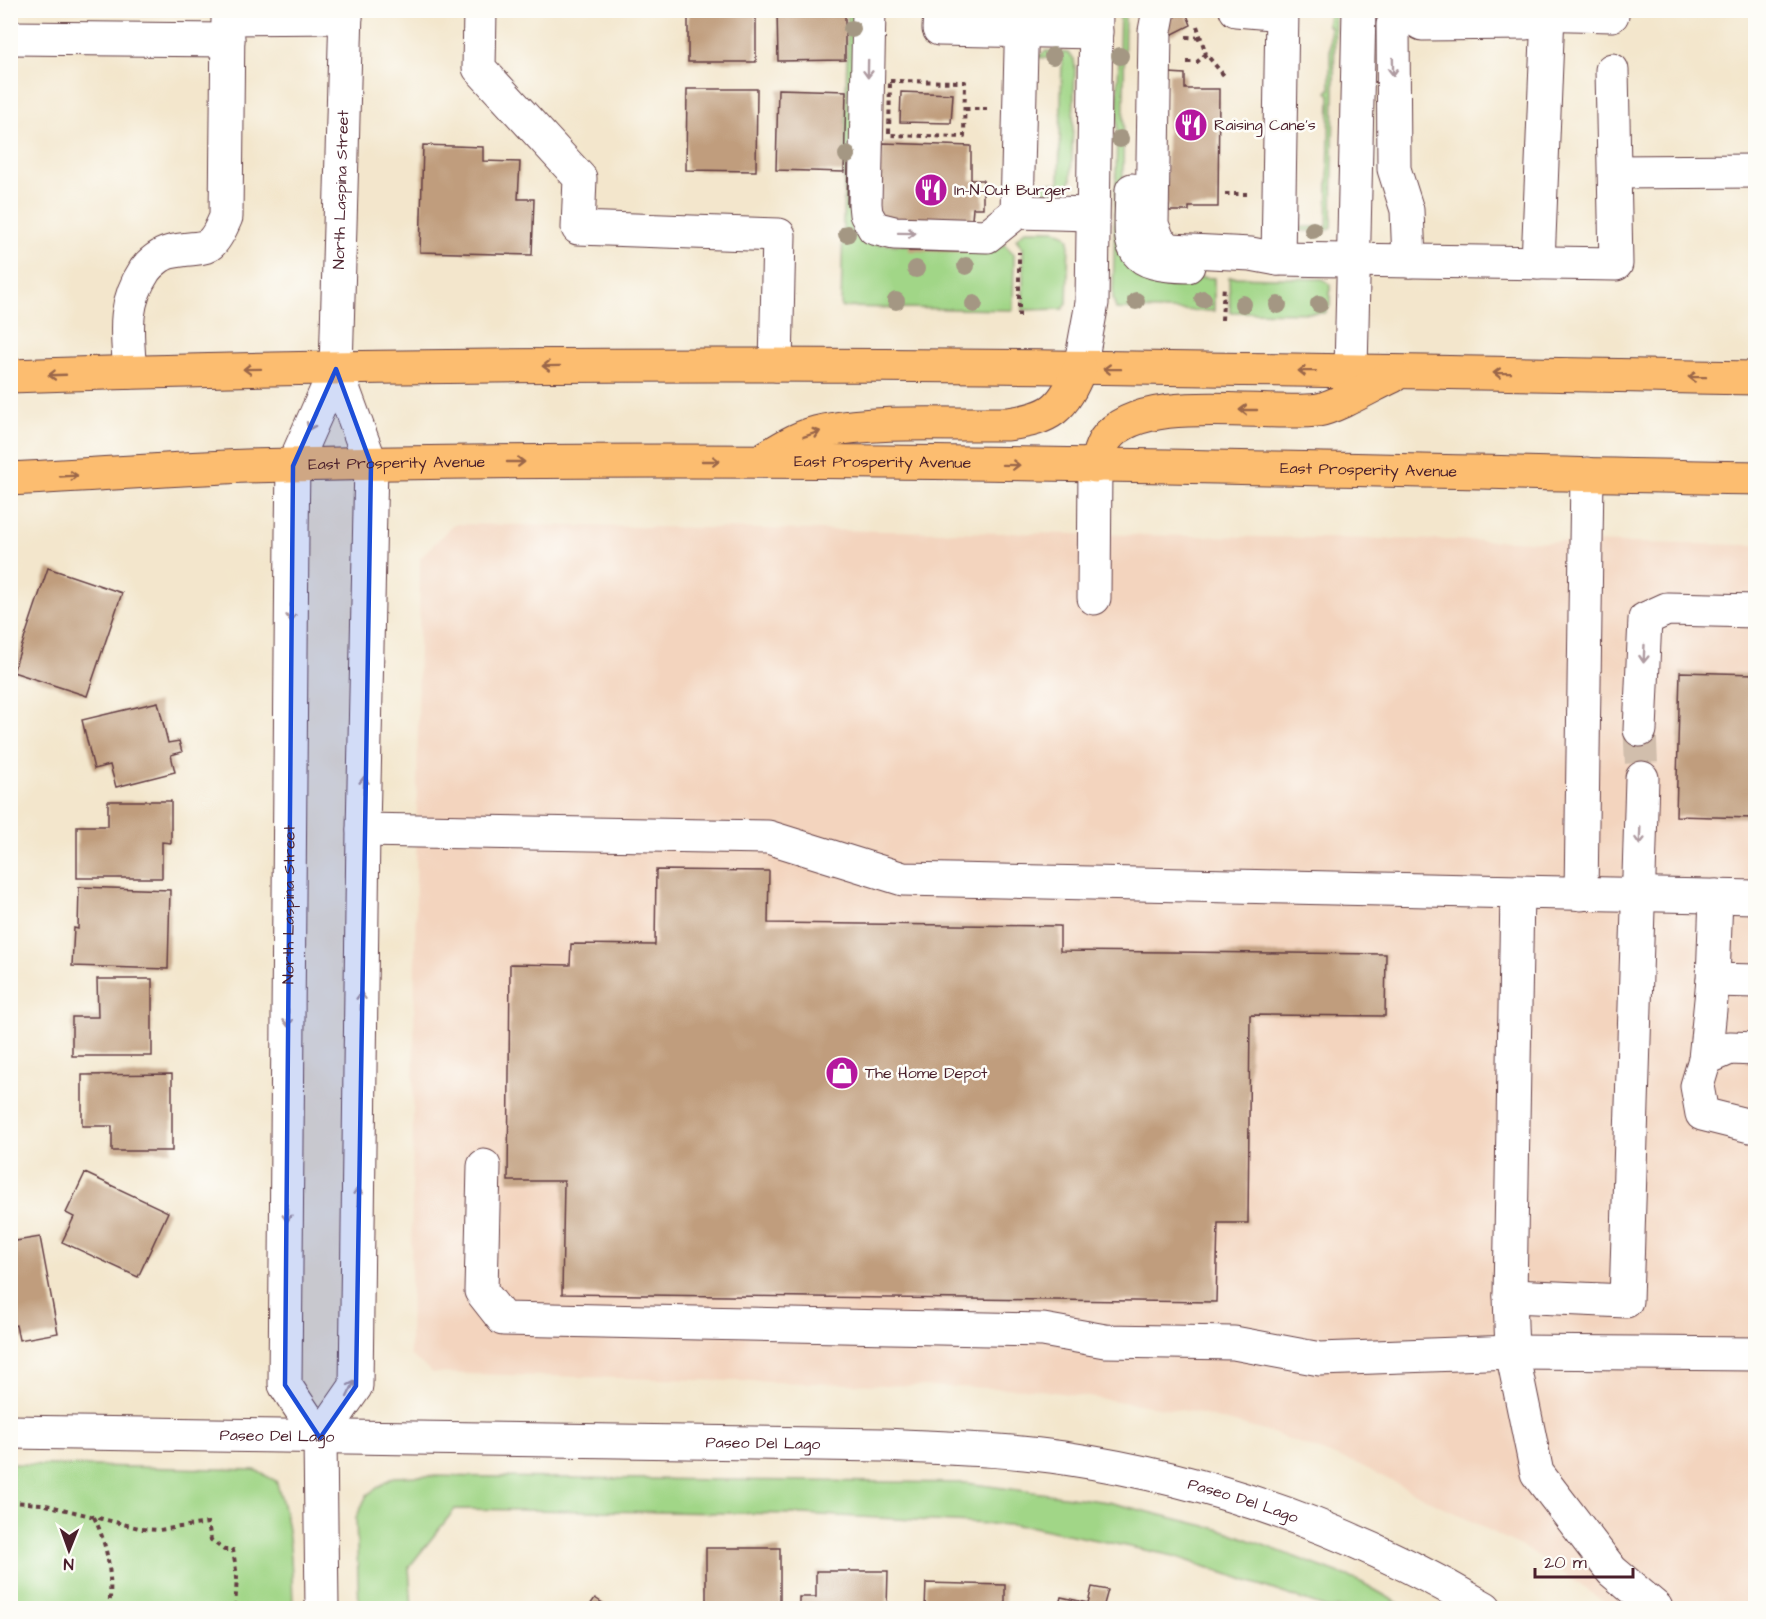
<svg xmlns="http://www.w3.org/2000/svg" width="1766" height="1619" viewBox="0 0 1766 1619" font-family="'Architects Daughter',sans-serif">
<rect width="100%" height="100%" fill="#fdfcf7"/>
<filter id="ink" filterUnits="userSpaceOnUse"><feTurbulence type="fractalNoise" baseFrequency=".0167" numOctaves="2"/><feDisplacementMap in="SourceGraphic" scale="12" xChannelSelector="R" yChannelSelector="G"/><feConvolveMatrix kernelMatrix="1 2 1 2 8 2 1 2 1" color-interpolation-filters="sRGB"/></filter>
<filter id="wash" filterUnits="userSpaceOnUse"><feTurbulence type="fractalNoise" baseFrequency=".008" numOctaves="4" result="noise"/><feDisplacementMap in="SourceGraphic" scale="24" xChannelSelector="R" yChannelSelector="G"/><feGaussianBlur stdDeviation="1.35" result="paint"/><feColorMatrix in="noise" values="0 0 0 0 0 0 0 0 0 0 0 0 0 0 0 0 0 1.4 0 .05"/><feComposite in="paint" operator="in"/></filter>
<g filter="url(#wash)">
<rect width="100%" height="100%" fill="#f3e6cc"/>
<path fill="#f3d4be" d="M454,524L1755,545V1608H1614L1532,1552L1360,1465L1272,1433L1193,1412L1033,1389L433,1373L410,1355L420,558Z"/>
<path fill="#a1d687" stroke="#767a59" stroke-width="1.5" d="M1125,10L1122,250L1146,275L1214,278V311L1116,309L1113,298L1120,11Z
M848,11H857L852,222C857,233 861,239 871,244L1001,247L1004,244L1014,254L1013,310L841,307Z
M1330,11H1335L1332,227L1326,231H1300V227H1327L1330,95L1327,92L1330,89V27L1327,25Z
M1046,51L1068,53L1074,59L1075,68L1071,180C1065,193 1054,191 1041,191L1036,185L1039,183H1059L1062,60L1037,57Z
M1026,230H1055L1066,235L1069,240L1067,303L1063,309L1023,310V248L1016,239Z
M1229,277L1323,279L1330,285V306L1325,313L1230,312Z
M11,1464L255,1470L276,1481C291,1523 292,1564 293,1608H11Z
M420,1476L966,1483L1108,1502L1226,1531L1361,1582L1407,1608H1327L1174,1556L1028,1526L802,1514L455,1509L409,1567L412,1608H359L356,1518L367,1495L393,1477Z"/>
<path fill="#7bb6ec" stroke="#626a8c" stroke-width="1.5" d="M10,1601L59,1603L81,1608H11Z"/>
<g id="blocks">
<path fill="#c09d7d" d="M688,10H756V62H688Z
M777,10H845V60L778,61Z
M1159,10H1185L1191,25L1171,35Z
M1169,73L1185,74V89H1219L1218,207H1189V211H1169V206H1165Z
M687,89H757L756,171L686,170Z
M778,89L846,91L844,172L776,170Z
M901,92L953,94L951,123L900,122Z
M883,143L971,146V180H983V208H973L969,252L909,251V221L880,220L877,205H847L848,162L882,161Z
M423,145L483,147V161L520,162L518,199H534L532,255L420,252Z
M48,568L122,593L87,696L13,672Z
M1680,672L1756,674L1753,818L1676,816Z
M158,702L168,743L179,741L182,752L171,755L175,772L116,787L110,765L94,769L82,720Z
M108,801H171V843L162,842V878H77V826H108Z
M656,870L769,871L768,923L1060,926V951L1386,954L1385,1016L1250,1015L1248,1223H1218L1216,1302L562,1294L564,1181H508L510,964L570,965L571,944L655,945Z
M79,887L170,890L168,969L72,966L74,928L78,929Z
M97,979H152V1056H72V1017H98Z
M172,1074V1151H112V1126H82V1075Z
M85,1173L168,1212L138,1277L62,1242L74,1217L66,1213Z
M40,1237L58,1333L19,1340L16,1325L10,1326V1242Z
M706,1548H780V1608H706Z
M816,1571H888L887,1608H799V1597H816Z
M926,1583L1005,1585V1608H925Z
M1092,1587L1108,1590L1103,1608H1058L1061,1597L1088,1603Z
M595,1598L610,1608H588Z"/>
</g>
</g>
<g filter="url(#ink)">
<use href="#blocks" fill-opacity="0" stroke="#633d43" stroke-width="1.5"/>
<g fill="none" stroke-linecap="round" stroke-linejoin="round">
<path stroke="#d1beac" stroke-width="33" stroke-dasharray="33 16" stroke-linecap="butt" d="M1640,730L1642,778"/>
<g stroke="#633d43" stroke-width="35">
<g id="minor">
<path d="M480,10L479,68L580,178L578,228L779,235L776,365"/>
<path d="M869,10L865,204L866,214L874,228L894,233L987,236L1017,212L1091,214"/>
<path d="M940,10L939,29L1096,32"/>
<path d="M1159,10L1155,31L1152,224L1159,242L1171,250L1251,254L1278,259L1616,264L1612,70"/>
<path d="M1236,10L1282,14"/>
<path d="M1407,10L1393,25L1394,169L1407,210L1409,261"/>
<path d="M1404,13L1422,24L1526,23L1532,13"/>
<path d="M1532,13L1612,15"/>
<path d="M10,38L228,40"/>
<path d="M1615,172L1756,171"/>
<path d="M1132,190C1131,245 1122,265 1188,266"/>
<path d="M1017,212L1022,10"/>
<path d="M1278,259L1282,10"/>
<path d="M1538,263L1548,13"/>
<path d="M1080,368L1092,303L1096,10"/>
<path d="M1351,371L1359,10"/>
<path d="M130,372C127,333 122,305 145,270C150,263 161,254 170,252C206,244 209,257 226,217L228,18L346,17"/>
<path d="M1094,598L1095,466"/>
<path d="M1640,730L1645,619L1667,609L1756,611"/>
<path d="M363,830L768,837L903,879L1756,897"/>
<path d="M1517,892L1510,1296L1512,1352L1537,1473L1612,1571L1656,1608"/>
<path d="M1581,894L1587,474"/>
<path d="M1716,896L1713,980L1756,981"/>
<path d="M1756,1049L1730,1048L1705,1059L1697,1086L1702,1114L1750,1126L1756,1125"/>
<path d="M1705,1059L1713,980"/>
<path d="M484,1166L481,1291L503,1319L1043,1330L1105,1341L1234,1343L1320,1359L1512,1352L1756,1354"/>
<path d="M1510,1296L1626,1301L1642,778"/>
<path id="s1" d="M10,1432L883,1445C943,1448 1004,1449 1064,1458C1213,1480 1355,1531 1485,1608"/>
<path id="s2" d="M320,1438L356,1386L363,830L371,464L336,369L346,10"/>
<path id="s3" d="M322,1608L320,1438L285,1385L292,534L293,466L336,369"/>
</g>
</g>
<g stroke="#633d43" stroke-width="35">
<g id="major">
<path d="M10,376C592,356 1174,367 1756,378"/>
<path d="M762,460C782,448 801,435 824,431C878,420 952,425 1008,424C1052,418 1063,409 1080,368"/>
<path d="M1095,466C1098,458 1100,447 1105,440C1139,391 1265,417 1318,410C1336,407 1375,384 1393,376"/>
<path id="s4" d="M10,479C89,475 168,469 247,466C750,453 1253,468 1756,478"/>
</g>
</g>
<path stroke="#633d43" stroke-width="4" stroke-dasharray="4.5 4.5" stroke-linecap="butt" d="M1197,26L1206,54
M1186,37L1201,38
M1187,62H1197L1206,54L1226,78
M890,81L965,82L964,137L889,135Z
M965,109H987
M1225,194H1247
M1019,317V252
M1222,320L1224,285
M10,1502L42,1504L143,1529L159,1530L208,1523L211,1540L224,1550H233L237,1577L235,1608
M94,1517C108,1546 113,1577 109,1608"/>
<use href="#minor" stroke="#fff" stroke-width="33"/>
<use href="#major" stroke="#fcbd6f" stroke-width="33"/>
</g>
<g fill="#a49783">
<circle cx="852" cy="29" r="9"/>
<circle cx="1053" cy="56" r="9"/>
<circle cx="1120" cy="56" r="9"/>
<circle cx="1120" cy="139" r="9"/>
<circle cx="847" cy="155" r="9"/>
<circle cx="1313" cy="230" r="9"/>
<circle cx="847" cy="234" r="9"/>
<circle cx="966" cy="266" r="9"/>
<circle cx="916" cy="269" r="9"/>
<circle cx="1203" cy="299" r="9"/>
<circle cx="896" cy="301" r="9"/>
<circle cx="1136" cy="301" r="9"/>
<circle cx="974" cy="304" r="9"/>
<circle cx="1243" cy="304" r="9"/>
<circle cx="1319" cy="304" r="9"/>
<circle cx="1278" cy="305" r="9"/>
</g>
<defs><path id="oneway-shaft" d="M-6 0H5M1.5-3L5.5 0L1.5 3" fill="none" stroke-width="1.6" stroke-linecap="round" stroke-linejoin="round" transform="scale(1.5)"/></defs>
<g stroke="#ae9aa0">
<use href="#oneway-shaft" transform="translate(1393 67) rotate(89)"/>
<use href="#oneway-shaft" transform="translate(868 69) rotate(91)"/>
<use href="#oneway-shaft" transform="translate(907 233) rotate(1)"/>
<use href="#oneway-shaft" transform="translate(312 422) rotate(114)"/>
<use href="#oneway-shaft" transform="translate(291 613) rotate(90)"/>
<use href="#oneway-shaft" transform="translate(1644 654) rotate(93)"/>
<use href="#oneway-shaft" transform="translate(364 785) rotate(-89)"/>
<use href="#oneway-shaft" transform="translate(1640 836) rotate(92)"/>
<use href="#oneway-shaft" transform="translate(361 1001) rotate(-89)"/>
<use href="#oneway-shaft" transform="translate(288 1018) rotate(90)"/>
<use href="#oneway-shaft" transform="translate(358 1196) rotate(-89)"/>
<use href="#oneway-shaft" transform="translate(287 1213) rotate(90)"/>
<use href="#oneway-shaft" transform="translate(351 1389) rotate(-64)"/>
</g>
<g stroke="#9a664a">
<use href="#oneway-shaft" transform="translate(551 366) rotate(179)"/>
<use href="#oneway-shaft" transform="translate(252 369) rotate(179)"/>
<use href="#oneway-shaft" transform="translate(1112 369) rotate(-179)"/>
<use href="#oneway-shaft" transform="translate(1307 371) rotate(-179)"/>
<use href="#oneway-shaft" transform="translate(1502 373) rotate(-179)"/>
<use href="#oneway-shaft" transform="translate(57 375) rotate(178)"/>
<use href="#oneway-shaft" transform="translate(1697 377) rotate(-179)"/>
<use href="#oneway-shaft" transform="translate(1248 410) rotate(180)"/>
<use href="#oneway-shaft" transform="translate(812 434) rotate(-19)"/>
<use href="#oneway-shaft" transform="translate(711 461)"/>
<use href="#oneway-shaft" transform="translate(516 462)"/>
<use href="#oneway-shaft" transform="translate(1011 465) rotate(1)"/>
<use href="#oneway-shaft" transform="translate(69 476) rotate(-3)"/>
</g>
</g>
<path fill="#1d4ed8" fill-opacity="0.2" stroke="#1d4ed8" stroke-width="4.5" stroke-linejoin="round" d="M336,369L371,464L356,1386L320,1438L285,1385L293,466Z"/>
<defs>
<g id="restaurant-disc" transform="scale(1.725)"><circle r="9.5" fill="#b5179e" stroke="#fdfcf7"/><path d="M-5-6h1v4h1v-4h1v4h1v-4h1v5L-1.5 .5V6h-2V.5L-5-1ZM5-6V6H3V1.5H1.5Q1.5-4 5-6Z" fill="#fff"/></g>
<g id="shop-disc" transform="scale(1.725)"><circle r="9.5" fill="#b5179e" stroke="#fdfcf7"/><path d="M-5-2.5h2.3a2.7 3.5 0 0 1 5.4 0H5L5.5 6h-11ZM-1.5-2.5h3a1.5 2.3 0 0 0-3 0Z" fill="#fff"/></g>
</defs>
<g fill-rule="evenodd">
<use href="#restaurant-disc" x="1191" y="125"/>
<use href="#restaurant-disc" x="931" y="190"/>
<use href="#shop-disc" x="842" y="1073"/>
</g>
<g text-anchor="middle" dominant-baseline="central" stroke-width="5" stroke-linejoin="round" paint-order="stroke">
<g font-size="16" fill="#4a1f2b" stroke="#fdfcf7" text-anchor="start">
<text x="1214" y="125">Raising Cane's</text>
<text x="954" y="190">In-N-Out Burger</text>
<text x="865" y="1073">The Home Depot</text>
</g>
<g font-size="16" fill="#4a1f2b" stroke="#fdfcf7">
<text stroke="none"><textPath href="#s2" startOffset="1266">North Laspina Street</textPath></text>
<text stroke="none"><textPath href="#s4" startOffset="873">East Prosperity Avenue</textPath></text>
<text stroke="none"><textPath href="#s4" startOffset="387">East Prosperity Avenue</textPath></text>
<text stroke="none"><textPath href="#s4" startOffset="1359">East Prosperity Avenue</textPath></text>
<text stroke="none"><textPath href="#s3" startOffset="714">North Laspina Street</textPath></text>
<text stroke="none"><textPath href="#s1" startOffset="267">Paseo Del Lago</textPath></text>
<text stroke="none"><textPath href="#s1" startOffset="753">Paseo Del Lago</textPath></text>
<text stroke="none"><textPath href="#s1" startOffset="1239">Paseo Del Lago</textPath></text>
</g>
</g>
<rect width="1766" height="1619" fill="none" stroke="#fdfcf7" stroke-width="36"/>
<g transform="translate(69 1550) rotate(181)" stroke="#fdfcf7" stroke-width="4.5" paint-order="stroke">
<path d="M0-4.5L10 22L0 15L-10 22Z" fill="#4a1f2b"/>
<text y="-9" font-size="16" font-weight="bold" text-anchor="middle" fill="#4a1f2b">N</text>
</g>
<path d="M1535 1568v9h98v-9" fill="none" stroke="#4a1f2b" stroke-width="3"/>
<text x="1544" y="1568" font-size="18" fill="#4a1f2b" stroke="#fdfcf7" stroke-width="4.5" paint-order="stroke">20 m</text>
</svg>
